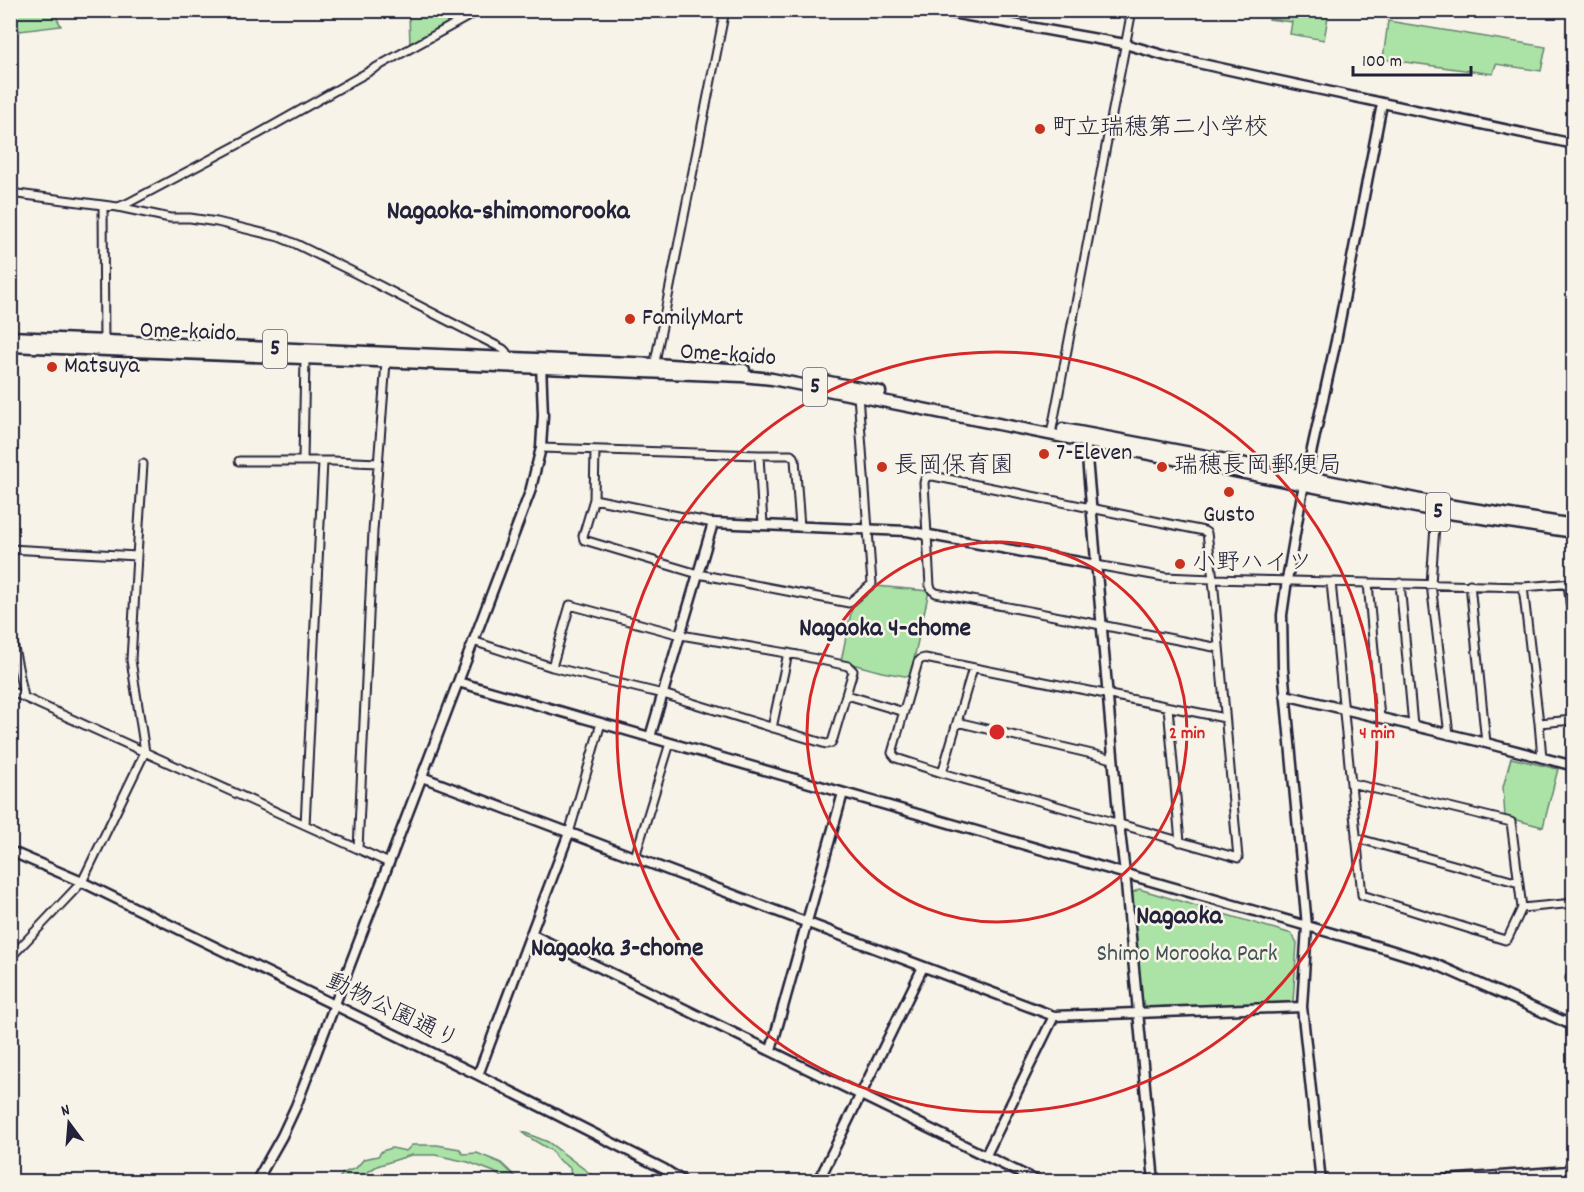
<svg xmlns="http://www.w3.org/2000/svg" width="1584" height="1192" viewBox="0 0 1584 1192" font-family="Dekko,'Klee One',sans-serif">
<rect width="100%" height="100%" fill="#f7f3e8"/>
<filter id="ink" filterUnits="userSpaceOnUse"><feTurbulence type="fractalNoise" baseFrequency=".0167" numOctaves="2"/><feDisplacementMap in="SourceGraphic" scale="12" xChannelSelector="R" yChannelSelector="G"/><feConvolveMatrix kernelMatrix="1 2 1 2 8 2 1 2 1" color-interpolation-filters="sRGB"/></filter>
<g filter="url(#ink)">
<path fill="#abe3a6" stroke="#668270" stroke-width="1.5" d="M10,11H53L61,26L20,31L11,14Z
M409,11H456L457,23L410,47Z
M1271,11H1329L1324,40L1290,34L1292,22L1269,19Z
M1388,21L1546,47L1541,71L1496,64L1493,74L1383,59Z
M876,586L929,591L910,677L882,672L841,661L852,608Z
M1511,758L1558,769L1543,827L1505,817L1503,787Z
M1139,889L1292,934L1297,943L1293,1002L1147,1007L1141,1003L1132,893Z
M523,1132L548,1142L600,1181H576L571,1178L570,1168L556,1158L552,1151L525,1135Z
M412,1145H437L460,1149L463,1154L477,1153L501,1163L520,1181H506L494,1172L468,1162L435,1155H411L377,1166L354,1181H337L343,1173L356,1168L364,1159L378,1156L382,1151L392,1148L406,1151Z"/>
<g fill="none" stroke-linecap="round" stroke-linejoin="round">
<g stroke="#22223b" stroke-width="11">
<path id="minor" d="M10,193L118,207L170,218H190L217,222L279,237L296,244L349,270L503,349L506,352V360
M103,205L104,345
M118,207L128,203L258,134L384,63L480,10
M654,367L725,10
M1051,434L1132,10
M541,448L759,455L763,525
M595,450L594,499L583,536L584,540L698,574L849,603L872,584L858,395
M759,455H791L795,459L800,527
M239,461H333L378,463
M303,461L305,358
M594,499L713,523
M1436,511L1431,584L1449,735
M10,549L137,556
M1096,565L1164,577L1213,579L1523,587L1574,583
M1331,582L1362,895L1505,940L1508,938L1522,908L1511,822L1351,783
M1368,583L1380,718
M1400,583L1413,726
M1470,584L1486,743
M1568,584L1574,636
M1523,587L1539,723L1542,758
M570,605L681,635L798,655L848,666L853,671L833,739L831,743L826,744L663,694L552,667Z
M10,628L24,697
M473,641L552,667
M1219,648L936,593L932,590L930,586L924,483C925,477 927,476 933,476L1204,531L1207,533L1213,579L1238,858L942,773L896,758L892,753L918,662L921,659L925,658L1225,718
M10,691L389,863
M847,695L904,712
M1168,707L1180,842
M957,722L1113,759
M1539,723L1574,720
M772,728L788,653
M942,773L973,668
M305,825L323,462
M569,833L601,723
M1356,838L1519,883
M358,849L373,531L386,362
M635,857L670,743
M1522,908L1574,903
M10,958L82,882L145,752L131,660L137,556L143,464
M1574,969L1570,978L1574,979
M1568,1171L1571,1182"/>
</g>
<g stroke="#22223b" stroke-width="13">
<path id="tertiary" d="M935,10L1125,44L1166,56L1275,80L1574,144
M1085,435L1119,824L1125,873L1154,1182
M458,682L1387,949L1435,964L1574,1026
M1285,695L1486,743L1574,766
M650,737L713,523L907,531L1096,565
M422,777L1054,1016L1302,1007
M10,851L82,882L478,1075L664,1169L684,1182
M531,934C700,1017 870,1098 1039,1182
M771,1050L843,793
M478,1075L569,833
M986,1155L1054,1016
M256,1182L282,1136L296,1106L458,682L530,492L541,448L543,415L541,363
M818,1182L923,967
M1321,1182L1302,1007L1307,926L1283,668L1282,615L1287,580L1302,494L1336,341L1382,104
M1417,1182L1568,1171L1574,1159"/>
</g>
<g stroke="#22223b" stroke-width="15">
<path id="primary" d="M10,337L655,364L744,370
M10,346L742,376L772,379L1436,511L1574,532
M819,380L880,392
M1063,429L1207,456L1435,503L1574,525"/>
</g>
<use href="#minor" stroke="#f7f3e8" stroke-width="7"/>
<use href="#tertiary" stroke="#f7f3e8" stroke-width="8"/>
<use href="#primary" stroke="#f7f3e8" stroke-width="10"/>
</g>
</g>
<g fill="none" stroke="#d62828" stroke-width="3">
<circle cx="997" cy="732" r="190"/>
<circle cx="997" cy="732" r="380"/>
</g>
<g fill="#c8321e" stroke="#f7f3e8" stroke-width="2">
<circle cx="1040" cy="129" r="6"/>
<circle cx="630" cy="319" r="6"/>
<circle cx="52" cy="367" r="6"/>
<circle cx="1044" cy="454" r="6"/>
<circle cx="882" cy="467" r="6"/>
<circle cx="1162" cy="467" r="6"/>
<circle cx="1229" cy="492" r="6"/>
<circle cx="1180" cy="564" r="6"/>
</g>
<g text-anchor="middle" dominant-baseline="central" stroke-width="5" stroke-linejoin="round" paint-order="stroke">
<g fill="#f7f3e8" stroke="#62616f" stroke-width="1.5">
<rect x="263" y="330" width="24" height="38" rx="4.5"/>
<rect x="803" y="368" width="24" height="38" rx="4.5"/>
<rect x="1426" y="493" width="24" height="38" rx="4.5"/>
</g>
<g font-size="22" font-weight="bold" fill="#22223b">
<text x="275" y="349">5</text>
<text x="815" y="387">5</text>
<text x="1438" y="512">5</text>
</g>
<g font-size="24" fill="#22223b" stroke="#f7f3e8" text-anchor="start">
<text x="1052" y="129">町立瑞穂第二小学校</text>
<text x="642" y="319">FamilyMart</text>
<text x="64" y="367">Matsuya</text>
<text x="1056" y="454">7-Eleven</text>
<text x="894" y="467">長岡保育園</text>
<text x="1174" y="467">瑞穂長岡郵便局</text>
<text x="1229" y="516" text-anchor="middle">Gusto</text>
<text x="1192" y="564">小野ハイツ</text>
</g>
<g font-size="24" fill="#22223b" stroke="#f7f3e8">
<text transform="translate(188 333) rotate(2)">Ome-kaido</text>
<text transform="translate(728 356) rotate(4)">Ome-kaido</text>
<text transform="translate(392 1012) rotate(26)">動物公園通り</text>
</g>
<g font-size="24" fill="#445256" stroke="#f7f3e8">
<text x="1187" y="955">Shimo Morooka Park</text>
</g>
<g font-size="26" font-weight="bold" fill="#22223b" stroke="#f7f3e8">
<text x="885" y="629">Nagaoka 4-chome</text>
<text x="617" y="949">Nagaoka 3-chome</text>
</g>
<g font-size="27" font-weight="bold" fill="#22223b" stroke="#f7f3e8">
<text x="508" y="212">Nagaoka-shimomorooka</text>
<text x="1179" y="917">Nagaoka</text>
</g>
</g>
<circle cx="997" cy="732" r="9" fill="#d62828" stroke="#f7f3e8" stroke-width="3"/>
<g font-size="18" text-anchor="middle" font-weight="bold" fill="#d62828" stroke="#f7f3e8" stroke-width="5" stroke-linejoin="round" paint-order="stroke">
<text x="1187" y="738">2 min</text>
<text x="1377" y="738">4 min</text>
</g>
<rect width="1584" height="1192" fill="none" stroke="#f7f3e8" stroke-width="36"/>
<rect x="18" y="18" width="1548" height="1156" fill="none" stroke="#22223b" stroke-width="2" filter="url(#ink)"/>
<g transform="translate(69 1123) rotate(344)" stroke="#f7f3e8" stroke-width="4.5" paint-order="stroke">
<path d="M0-4.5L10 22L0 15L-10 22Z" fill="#22223b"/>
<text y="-9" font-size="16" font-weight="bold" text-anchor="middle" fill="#22223b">N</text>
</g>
<path d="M1353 66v9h118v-9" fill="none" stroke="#22223b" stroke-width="3"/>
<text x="1362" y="66" font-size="18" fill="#22223b" stroke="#f7f3e8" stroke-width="4.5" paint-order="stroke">100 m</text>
</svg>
